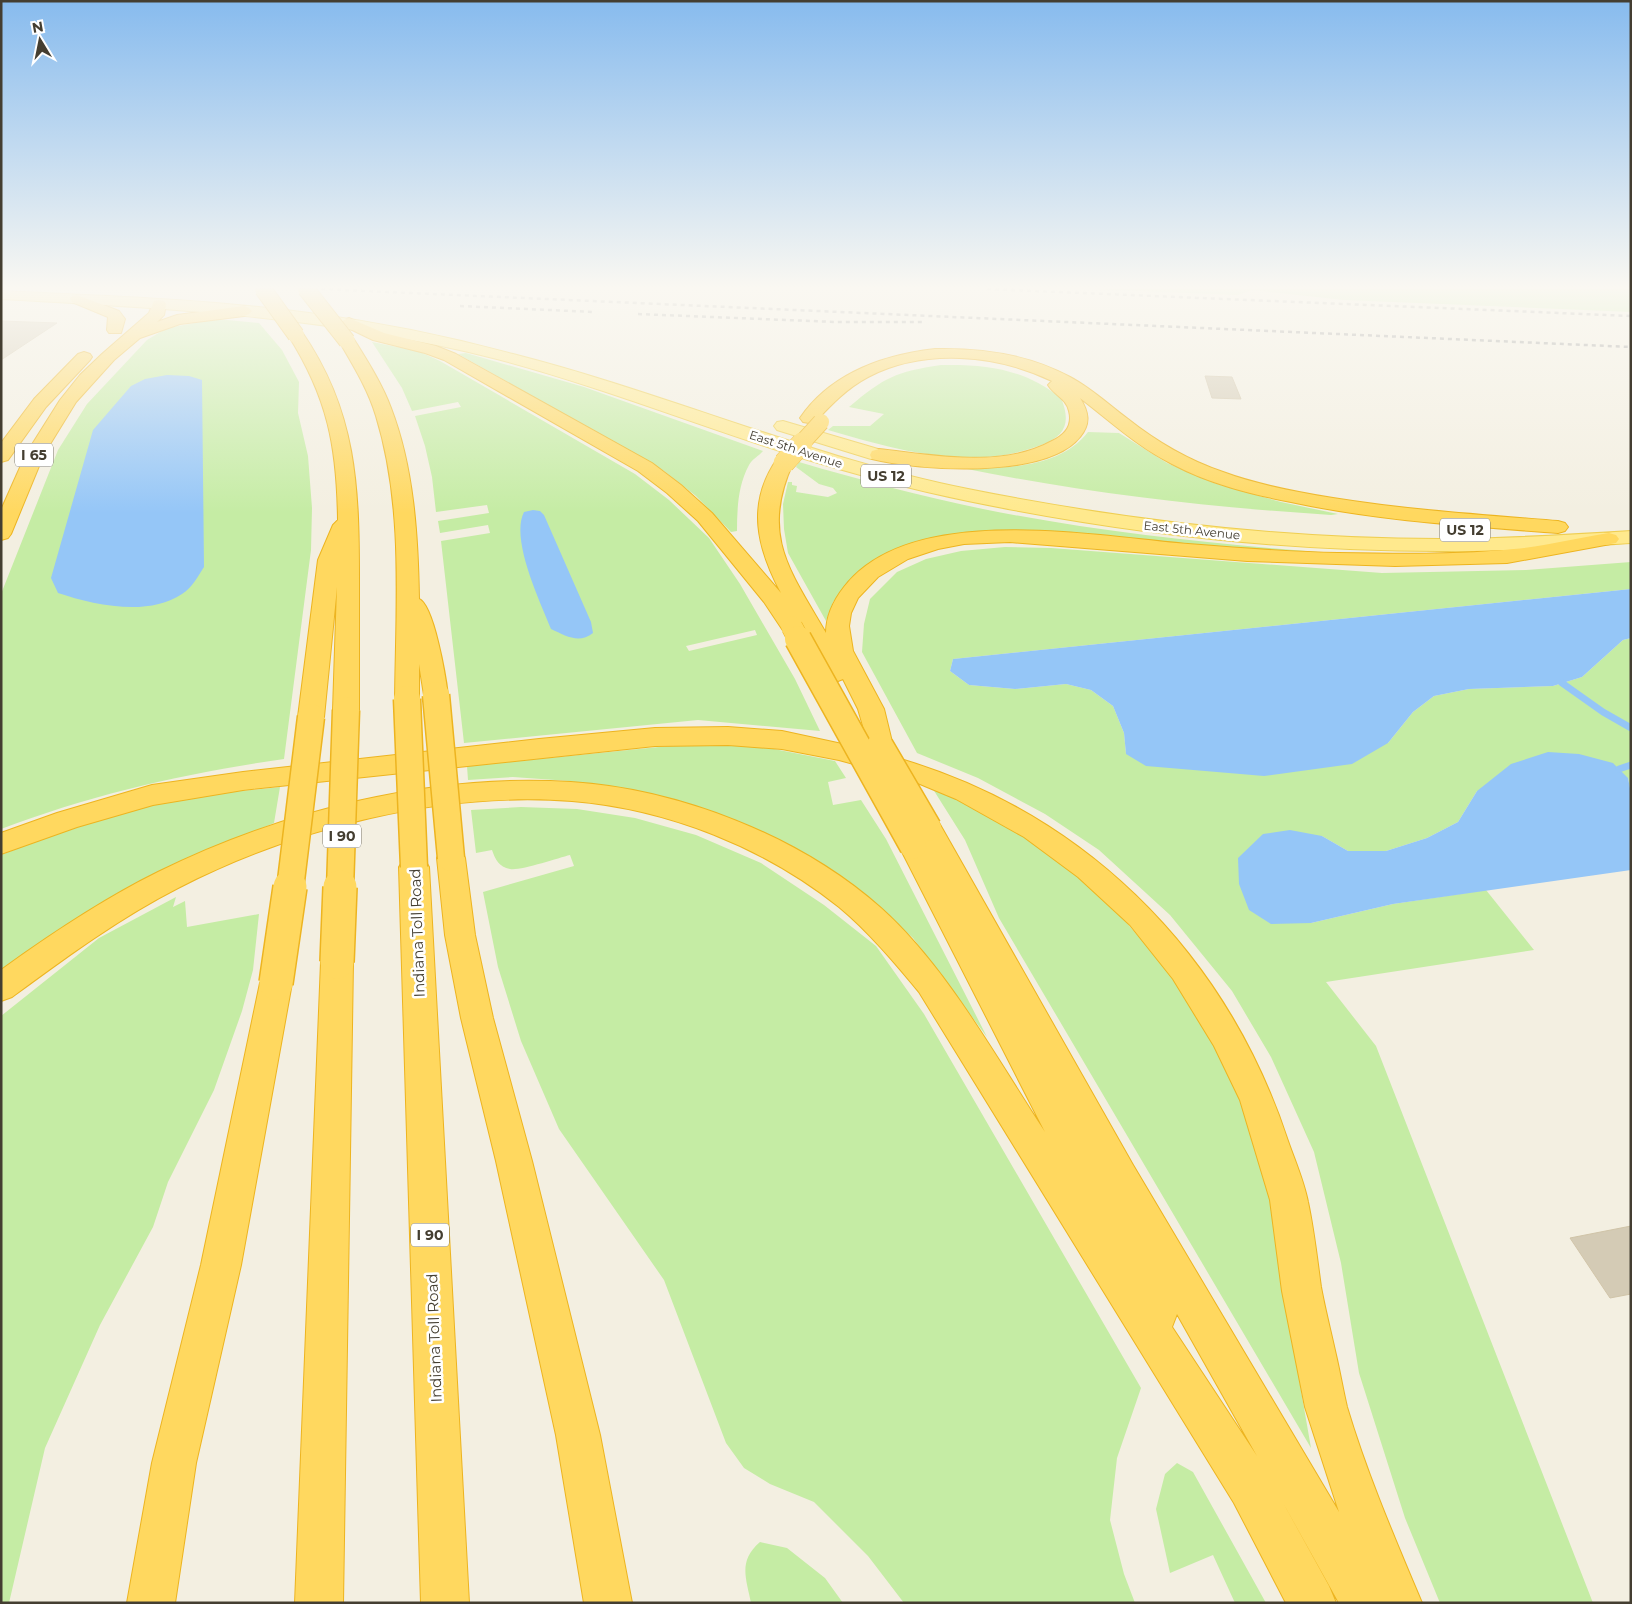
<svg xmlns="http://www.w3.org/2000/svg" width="1632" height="1604" viewBox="0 0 1632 1604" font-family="Montserrat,sans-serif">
<rect width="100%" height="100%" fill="#f3efe1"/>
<path fill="#c5eca4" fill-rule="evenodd" d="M1089,289H1631V312L1344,300L1252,290L1238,295Z
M217,319L259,323L282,350L299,382L298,413L308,456L312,508L311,550L284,759C187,773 93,794 1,829V594L58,450L87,404L147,340L167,328Z
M372,342L418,351L440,361L635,474L669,500L709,538L740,584L795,679L820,731L698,720L464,743L441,541L490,533L488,525L440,533L438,521L489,513L487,505L436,512L432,477L425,446L415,416L461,407L458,402L412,411L402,388ZM755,630L757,635L689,651L686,646Z
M466,353L584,387L763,451C759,456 752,459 749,465C738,485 737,509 737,531L731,532L696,496L664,471L458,354Z
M941,365C987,364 1024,369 1061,398C1071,422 1066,436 1041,445C971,472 897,450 828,430L833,426H870L884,414L849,407C885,377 895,372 941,365Z
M1088,432L1119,433L1167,463L1214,483L1281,502L1338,514L1331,515C1206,507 1085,493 962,468C1005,468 1059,469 1088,432Z
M799,462C860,480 921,496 983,509C1107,534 1233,546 1359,555L1305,553L991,531L953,535L882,557L855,575L833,602L826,621L788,553L784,529L783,504L788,482H792V485L797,486L796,492L828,497L837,493L833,488L819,484L796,467Z
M1005,547L1051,548L1382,573L1526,570L1631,562V589L953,659L950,671L969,685L1015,689L1066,684L1091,690L1113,706L1124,733L1126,754L1388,743L1413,712L1434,696L1469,689L1553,686L1582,677L1623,640L1631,638V793L1628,778L1477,791L1458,822L1427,838L1386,851H1348L1322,836L1311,923L1393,904L1486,890L1534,950L1326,982L1376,1046L1593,1603H1440L1405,1518L1359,1373L1341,1263L1314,1152L1271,1057L1232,991L1170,915L1099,850L1045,814L978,778L917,753L862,652L864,624L870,599L897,572L926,559L961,551Z
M725,744L774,749L835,761L846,778L828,782L833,805L861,800L886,839L987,1037L913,938L868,898L818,864L765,833L697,809L634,793L569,781L513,777L468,780L467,766L669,746Z
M931,786L1036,841L1084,879L1120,915L1169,972L1210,1028L1239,1090L1263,1162L1282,1257L1299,1379L1311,1448L999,918L965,840Z
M280,787L274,823L236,839L1,976V855C66,829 134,805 204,795C229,792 254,790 280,787Z
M521,807L577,809L635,818L696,835L761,863L824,905L876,946L924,1014L1141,1388L1117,1458L1110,1520L1124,1574L1135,1603H904L868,1556L814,1502L770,1484L744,1468L726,1443L664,1280L559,1129L521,1041L498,967L483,892L574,866L570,855C558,858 520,871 510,869C499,867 495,859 492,850L476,853L471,810Z
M176,897L173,907L185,901L187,927L259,914L253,970L242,1011L214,1090L168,1182L153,1227L100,1325L45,1448L9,1603H1V1016L99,938Z
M1177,1463L1193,1472L1266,1603H1235L1213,1555L1170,1573L1156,1509L1165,1474Z
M760,1542L787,1548L825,1578L843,1603H751C746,1578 738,1561 760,1542Z"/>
<path fill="#95c6f7" d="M167,375L189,376L202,380L204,567C198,576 192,588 182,594C148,617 94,605 58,593L51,578L93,430L131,386L145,379Z
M533,510L540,511L544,515L591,622L593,633C579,644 566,636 551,629C540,601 510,539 524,512Z
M1631,589V638L1623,640L1582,677L1553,686L1469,689L1434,696L1413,712L1388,743L1352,764L1264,776L1146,766L1126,754L1124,733L1113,706L1091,690L1066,684L1015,689L969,685L950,671L953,659Z
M1548,752L1579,754L1613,763L1628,778L1631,793V870L1393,904L1311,923L1271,924L1249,910L1239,884L1238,858L1263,834L1290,830L1322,836L1348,851H1386L1427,838L1458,822L1477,791L1511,764Z"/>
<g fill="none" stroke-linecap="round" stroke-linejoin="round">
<path stroke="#95c6f7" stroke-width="7" d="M1562,683L1603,712L1631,728
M1619,769L1631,765"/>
</g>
<path fill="#d4cbb5" stroke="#d0c4a8" d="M1,321L57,323L1,360Z
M1205,376L1232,377L1241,399L1212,398Z
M1631,1226V1294L1610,1298L1570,1238Z"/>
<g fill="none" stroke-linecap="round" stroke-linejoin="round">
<g stroke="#efce52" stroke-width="2">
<path id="primary" d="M1,291C104,296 207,299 309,313C377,322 446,336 513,354C666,393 812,458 968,489C1123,520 1281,539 1439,539C1503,539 1567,535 1631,531V543C1567,547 1503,552 1439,551C1281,551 1123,533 968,501C910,489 854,474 798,457C697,425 599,386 497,359C333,317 169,308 1,299Z
M783,421L878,449L880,453L878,457L871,459L777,430L774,426L777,422Z"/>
</g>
<g stroke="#edb420" stroke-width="2">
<path id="highway" d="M77,295L119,311L125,319L121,333H109L107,330L108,317L72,302L70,299L72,296Z
M159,300L164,301L166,304L164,315L157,322L177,315L244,306L249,308L252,311L249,314L244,316L180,324L140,338L114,360L76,402L44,454L11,534L8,538L1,540V510L26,454L60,400L80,375L102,354L149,313L154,301Z
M349,318L384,333L436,346L456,354L652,463L681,485L712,513L781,593C757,548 746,504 777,459L784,457L791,459L793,463C760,535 790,571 826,633C826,616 833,601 844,587C910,501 1093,536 1188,544C1238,548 1288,552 1338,553C1395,554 1458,555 1514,549C1546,546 1577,538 1609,533L1616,535L1619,539L1616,543L1507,563L1395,566L1247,561L1010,542L964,544L938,549L908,559L878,577L858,598L851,613L849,626L853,651L884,709L893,746L889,752L883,754C1079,806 1225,949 1288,1141C1295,1161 1304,1181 1308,1202C1314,1230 1317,1258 1321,1287C1325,1309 1331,1332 1336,1355C1340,1372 1343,1390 1347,1407C1367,1474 1395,1539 1422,1603H1339L1282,1501L1329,1586L1336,1603H1286L1234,1503L919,992C894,962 869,932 839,907C764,847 668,809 572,801C441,791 294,828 178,888C119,918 65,958 12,997L1,1001V970C51,934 103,899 158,872C281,811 433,773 571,782C679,789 800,836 881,908C947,967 996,1058 1045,1132L899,846L903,839L913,835L919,837L914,828L918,821L928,818L938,821L1133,1165L1339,1512L1305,1407L1282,1291L1270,1200L1240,1100L1214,1046L1173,979L1130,925L1078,877L1024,837L956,799L908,779L839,760L782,749L728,745L655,746L243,790L153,805L77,827L1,854V833L57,813L152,785L243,772L539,739L655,728L728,727L782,731L870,750L858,709L843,679L838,681L829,678L802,630L792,634L784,632L764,602L698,521L667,493L638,471L444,360L425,353L373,340L344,326L341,323L344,320ZM1177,1314L1257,1456L1172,1327Z
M296,330L302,332C357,412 359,487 359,581C359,624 359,667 359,710L355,716L346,718L337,716L333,710L337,587L324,717L320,723L311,725L302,723L298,717L318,560L333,525L338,520C337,447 328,398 288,335L290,332Z
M347,336L353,338L355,341C368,362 382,384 391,408C414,468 418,536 419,599C434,605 446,678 448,695L445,701L436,703L427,701L424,695L419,664V699L416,705L407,707L398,705L395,699C396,605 404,507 376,416C368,389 353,365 339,341L341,338Z
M935,349C982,348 1028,354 1070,377C1091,388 1109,405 1128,419C1157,442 1188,460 1223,472C1258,485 1296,492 1333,498C1407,510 1483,515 1558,521L1565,523L1568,527L1565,531L1558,533C1469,526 1379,521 1291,502C1250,494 1210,484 1172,464C1138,447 1111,422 1080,398C1089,412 1091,424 1080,437C1047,479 920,471 872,459L870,455L872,451L879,449C935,455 1001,469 1052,441C1065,435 1073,426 1069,411C1066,398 1054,395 1048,385L1052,381C996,354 924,348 868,377C847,388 831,405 815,422L809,423L803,422L800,418C831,373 883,355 935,349Z
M84,352L90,354L92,357L90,360L46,407L8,460L1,462V443L34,399L78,354Z
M451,847L461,850L465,858L475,935L493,1018L532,1161L600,1435L632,1603H584L556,1435L496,1161L461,1018L445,935L437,858L441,850Z
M414,856L424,859L429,867L469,1603H421L399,867L404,859Z
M337,949L348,953L353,962L343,1603H295L321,962L326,953Z
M276,970L287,974L292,983L241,1265L196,1463L175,1603H127L152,1463L201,1265L260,983L265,974Z"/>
</g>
<use href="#primary" fill="#ffe98d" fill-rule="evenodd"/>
<use href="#highway" fill="#ffd85f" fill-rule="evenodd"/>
<path stroke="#939393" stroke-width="2.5" stroke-dasharray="4 4" stroke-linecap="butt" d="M321,289L1631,347
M987,289L1631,316
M460,306L594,312
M638,314L836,322H923"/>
<g stroke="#edb420" stroke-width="18" stroke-linecap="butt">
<path id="highway-bridge-far3" d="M263,289L296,335
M306,289L347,341
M801,444L821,422"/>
</g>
<g stroke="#edb420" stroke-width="22" stroke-linecap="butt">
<path id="highway-bridge-far2" d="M784,463L802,443
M792,627L799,640"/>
</g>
<g stroke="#edb420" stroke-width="29" stroke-linecap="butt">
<path id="highway-bridge-far1" d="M798,639L913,846
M436,695L451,858
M407,699L414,867
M880,746L928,828
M290,889L311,717
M340,889L346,710"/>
</g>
<g stroke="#edb420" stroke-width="36" stroke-linecap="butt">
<path id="highway-bridge" d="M337,962L340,887
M276,983L290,887"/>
</g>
<use href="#highway-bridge-far3" stroke="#ffd85f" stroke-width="16"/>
<use href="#highway-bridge-far2" stroke="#ffd85f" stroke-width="21"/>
<use href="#highway-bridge-far1" stroke="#ffd85f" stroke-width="26"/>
<use href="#highway-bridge" stroke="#ffd85f" stroke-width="33"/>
</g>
<linearGradient id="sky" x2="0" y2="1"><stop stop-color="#87bbee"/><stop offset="0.56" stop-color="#faf8f2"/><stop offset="1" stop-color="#faf8f2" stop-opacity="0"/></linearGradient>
<rect width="1632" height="513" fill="url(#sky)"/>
<g text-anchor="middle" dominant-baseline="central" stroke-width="5" stroke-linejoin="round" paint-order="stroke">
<g font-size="12" fill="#443e31" stroke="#fff">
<text transform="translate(796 449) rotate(18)">East 5th Avenue</text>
<text transform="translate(1192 530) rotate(6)">East 5th Avenue</text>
</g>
<g fill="#fff" stroke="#7c786f" stroke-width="1">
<rect x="15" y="443.5" width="38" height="23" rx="4"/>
<rect x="861" y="464.5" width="50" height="23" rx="4"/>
<rect x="1440" y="518.5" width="50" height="23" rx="4"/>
<rect x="323" y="824.5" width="38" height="23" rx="4"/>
<rect x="411" y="1223.5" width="38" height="23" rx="4"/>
</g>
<g font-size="14" font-weight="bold" fill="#443e31">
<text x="34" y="455">I 65</text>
<text x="886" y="476">US 12</text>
<text x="1465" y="530">US 12</text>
<text x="342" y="836">I 90</text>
<text x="430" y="1235">I 90</text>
</g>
<g font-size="15" fill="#443e31" stroke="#fff">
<text transform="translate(417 933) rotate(-92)">Indiana Toll Road</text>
<text transform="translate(434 1338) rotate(-92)">Indiana Toll Road</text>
</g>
</g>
<rect width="1632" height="1604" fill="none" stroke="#443e31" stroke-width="5"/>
<g transform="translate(40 40) rotate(350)" stroke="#ffffff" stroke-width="4" paint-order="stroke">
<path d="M0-4L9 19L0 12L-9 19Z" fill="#443e31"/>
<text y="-8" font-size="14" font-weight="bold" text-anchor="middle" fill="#443e31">N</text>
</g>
</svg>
